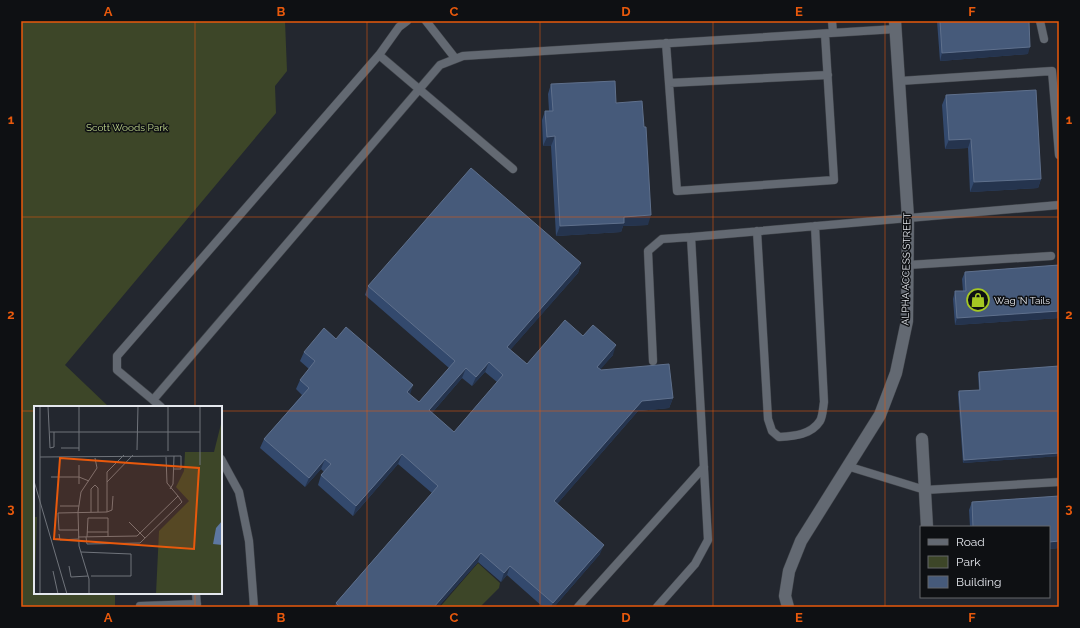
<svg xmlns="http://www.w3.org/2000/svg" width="1080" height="628" viewBox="0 0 1080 628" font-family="Raleway,sans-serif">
<rect width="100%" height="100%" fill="#23272f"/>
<path fill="#3d4628" d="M21,21H285L287,71L275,86L276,113L65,365L109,407H35V593H115V607H21Z
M478,563L500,583L499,588L480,607H440Z"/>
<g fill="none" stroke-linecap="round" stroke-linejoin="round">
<g stroke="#40444a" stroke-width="9">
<path id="lane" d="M426,21L455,58
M832,21L833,33
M1040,21L1044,39
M666,43L677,191L834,180L825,34
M379,55L513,169
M900,81L1052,71L1059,155
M669,83L828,75
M757,231L768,419L772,431L779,437C794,436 811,435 820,421C823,416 823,407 824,402L815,226
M908,265L1051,256
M653,361L648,251L662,239L691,237
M153,400L117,370V356L379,55L399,27L407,21
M161,407L153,400L440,65L463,56L896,29
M221,459L239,492L249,541L254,607
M847,466L925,490L1059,482
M196,593L197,607
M140,607V606L197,604
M578,607L704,467
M657,607L695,564L708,540L691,237L1059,205"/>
</g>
<g stroke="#40444a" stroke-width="13">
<path id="street" d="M922,439L927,527
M788,607L785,596L789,571L801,541L880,415L896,373L907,321L908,218L895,21"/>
</g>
<use href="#lane" stroke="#636972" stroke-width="8"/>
<use href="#street" stroke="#636972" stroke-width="12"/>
</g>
<path fill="#33496d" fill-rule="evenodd" d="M937,21H1029L1028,54L940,61Z
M551,84L616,103L648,225L623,226L621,232L556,236L551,146H543L542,120L545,111H549L548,94Z
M946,95L1041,179L1038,188L970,192L968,148L945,149L942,105Z
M581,263L578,273L510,350L527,364L583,336L613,355L600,369L601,370L673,398L669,408L638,411L557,504L600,554L554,607H543L507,575L501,582L478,562L438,607H335L336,603L432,493L398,464L353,516L318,485L321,475L324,472L321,469L305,487L260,448L264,439L302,395L296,389L300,380L309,369L300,361L304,352L336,339L410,395L419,402L449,368L365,295L368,286ZM485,372L497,382L454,432L432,413L462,378L472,386Z
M1059,265V318L955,325L953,299L955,291H963L962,279L965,272Z
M1059,366V456L963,463L958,394L959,391L979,390L978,374L979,372Z
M1059,496V548L1049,549V527H970L969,510L972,502Z"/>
<path fill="#25344e" d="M1030,47L1028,54L940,61L942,53Z
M555,136L551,146H543L547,137Z
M971,139L968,148L945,149L949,140Z
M1041,179L1038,188L970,192L974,182Z
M651,215L648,225L623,226L621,232L556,236L560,226L624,217Z
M581,263L578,273L504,357L507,347Z
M1059,311V318L955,325L957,318Z
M616,345L613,355L594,377L597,367Z
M489,362L485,372L472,386L476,377Z
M466,368L462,378L426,420L429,410Z
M413,385L410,395L407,392Z
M673,398L669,408L638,411L551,511L554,501L642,401Z
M1059,453V456L963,463L964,460Z
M402,454L398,464L353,516L356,506Z
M325,459L321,469L305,487L309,478Z
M1059,541V548L1049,549V542Z
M604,545L600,554L554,607H551L553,603Z
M481,553L478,562L438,607H434Z
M510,566L507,575L501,582L504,573Z"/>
<path fill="#465a7a" stroke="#5f708c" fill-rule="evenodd" d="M940,21H1029L1030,47L942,53Z
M615,81L616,103L642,101L644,127H646L651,215L624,217V223L560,226L555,136L547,137L545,111H553L551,84Z
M1036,90L1041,179L974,182L971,139L949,140L946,95Z
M471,168L581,263L507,347L527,364L565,320L583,336L593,325L616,345L597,367L601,370L669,364L673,398L642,401L554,501L604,545L553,603L510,566L504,573L481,553L434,607H340L336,603L438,486L402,454L356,506L321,475L331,464L325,459L309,478L264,439L309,388L300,380L315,361L304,352L324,328L336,339L346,327L413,385L407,392L419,402L455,361L368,286ZM489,362L503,375L454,432L429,410L466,368L476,377Z
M1059,265V311L957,318L955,291H966L965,272Z
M1059,366V453L964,460L959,391L980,390L979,372Z
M1059,496V541L1049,542V527H973L972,502Z"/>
<path fill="none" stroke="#e8590c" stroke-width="1" stroke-opacity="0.55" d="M195,21V407M367,21V607M540,21V607M713,21V607M885,21V607M21,217H1059M21,411H35M221,411H1059M195,593V607"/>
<defs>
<g id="shop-ring" transform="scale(1.15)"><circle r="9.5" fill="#0e1013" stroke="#a5c823" stroke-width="1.5"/><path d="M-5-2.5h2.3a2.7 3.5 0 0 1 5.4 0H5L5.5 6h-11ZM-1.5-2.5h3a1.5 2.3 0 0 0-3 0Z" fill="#a5c823"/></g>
</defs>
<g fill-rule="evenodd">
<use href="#shop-ring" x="978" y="300"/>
</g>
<g text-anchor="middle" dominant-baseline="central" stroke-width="3" stroke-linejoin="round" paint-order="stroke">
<g font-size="10" fill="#c0d68b" stroke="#0e1013">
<text x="127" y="127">Scott Woods Park</text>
</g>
<g font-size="10" fill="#e4e7ed" stroke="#0e1013">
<text transform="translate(906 269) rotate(-89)">ALPHA ACCESS STREET</text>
</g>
<g font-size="10" fill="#e4e7ed" stroke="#0e1013" text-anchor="start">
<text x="994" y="300">Wag 'N Tails</text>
</g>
</g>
<g transform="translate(34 406)">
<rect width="188" height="188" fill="#23272f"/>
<path d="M188,14V188H122L125,125L155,95L142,81L150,65L151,46H180ZM0,111H3L1,171H0Z" fill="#3d4628"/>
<path d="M188,115V139L179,138L182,122Z" fill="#5d77a1"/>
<path fill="none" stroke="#70747b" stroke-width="1" d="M14,0L16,42L20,41V26M45,0V45M166,0V59M16,26H166M27,42H45M103,44L104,0M134,45V0M6,51L147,50V63H140M17,71H45L55,75M0,75L33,188M73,76L99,49M45,78V59M136,83L139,78L140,50M26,100H45M57,106V83L61,79L64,82V106M73,106L78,104L79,90M95,116L111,132M44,124H25L24,107L73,106V66L90,49M53,126H74M25,128L26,134L44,133M44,131L103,130L144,90L133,77L132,51M52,131L53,138L106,137L148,96L144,90M53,131L54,112H74V131M47,146L97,148V170H57M35,160L37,171L54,170M19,165L24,188M6,188V0M55,188V173L45,140L44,106L47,86L63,62L61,52"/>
<path fill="#e8590c" fill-opacity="0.15" stroke="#e8590c" stroke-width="2" d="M26,52L165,62L160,143L20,133Z"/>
<rect width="188" height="188" fill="none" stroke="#e4e7ed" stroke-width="2"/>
</g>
<rect width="1080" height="628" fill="none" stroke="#0e1013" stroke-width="44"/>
<rect x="920" y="526" width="130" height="72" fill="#0e1013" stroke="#64666a"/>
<rect x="928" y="539" width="20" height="6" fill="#636972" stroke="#64666a"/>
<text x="956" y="546" font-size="12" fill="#e4e7ed">Road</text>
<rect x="928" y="556" width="20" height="12" fill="#3d4628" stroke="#64666a"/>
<text x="956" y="566" font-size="12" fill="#e4e7ed">Park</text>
<rect x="928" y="576" width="20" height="12" fill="#465a7a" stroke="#64666a"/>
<text x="956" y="586" font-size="12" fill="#e4e7ed">Building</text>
<rect x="22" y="22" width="1036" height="584" fill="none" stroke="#e8590c" stroke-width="1.5"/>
<g font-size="13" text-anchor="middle" font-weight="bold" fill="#e8590c">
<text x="108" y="16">A</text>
<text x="281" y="16">B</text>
<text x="454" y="16">C</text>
<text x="626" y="16">D</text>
<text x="799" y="16">E</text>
<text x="972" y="16">F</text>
<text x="11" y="124">1</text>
<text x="1069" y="124">1</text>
<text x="11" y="319">2</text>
<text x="1069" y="319">2</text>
<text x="11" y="513">3</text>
<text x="1069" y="513">3</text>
<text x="108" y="622">A</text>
<text x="281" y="622">B</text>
<text x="454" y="622">C</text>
<text x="626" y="622">D</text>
<text x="799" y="622">E</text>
<text x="972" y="622">F</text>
</g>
</svg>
